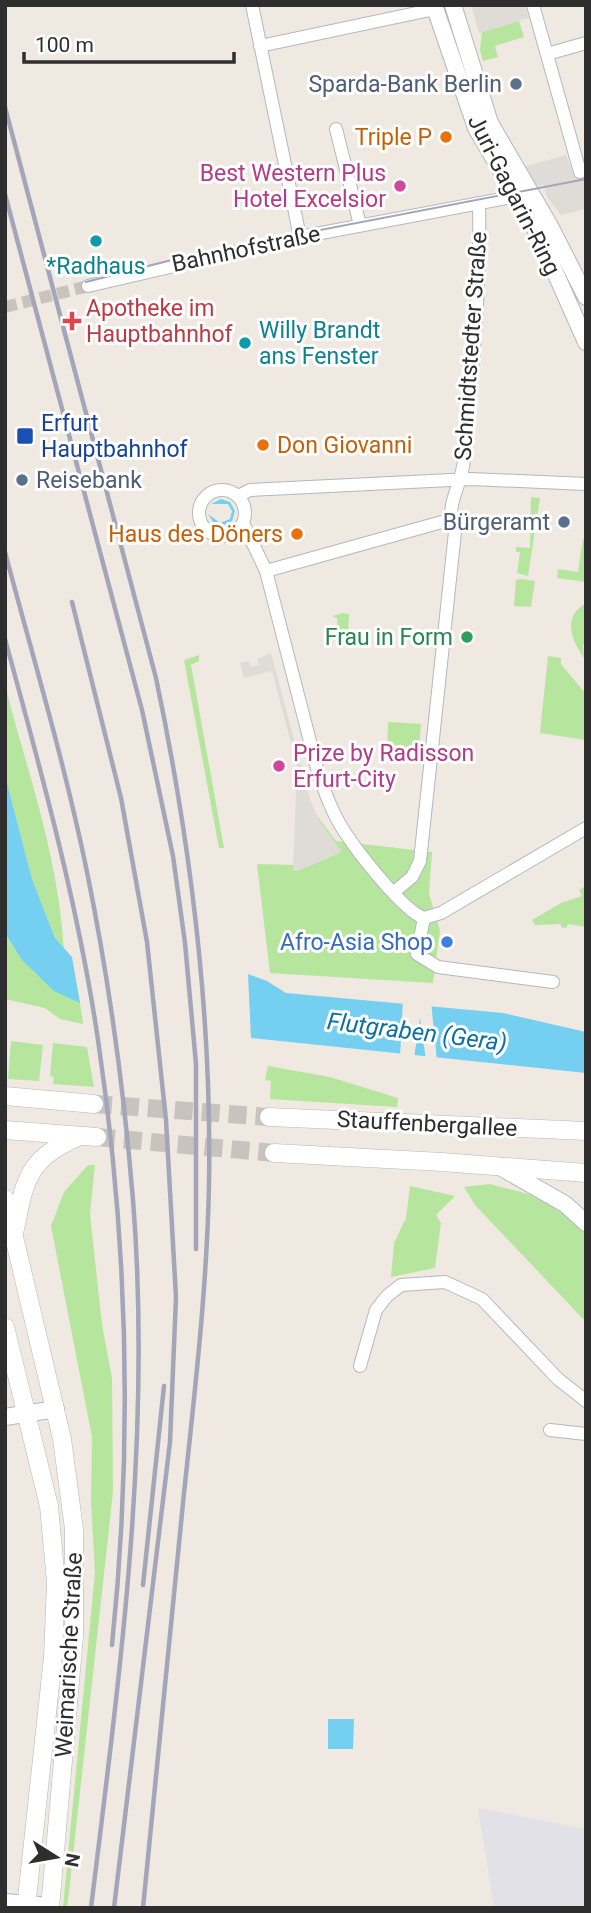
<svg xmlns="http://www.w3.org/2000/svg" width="591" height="1913" viewBox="0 0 591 1913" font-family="Roboto,sans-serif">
<rect width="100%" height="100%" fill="#efe9e1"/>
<path fill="#e3e1e8" d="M478,1808L586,1829V1908H494Z"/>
<path fill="#b6e59e" d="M519,21L524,37L495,46L498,57L483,61L480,50L482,32Z
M531,497L540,498L528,576L517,573L520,552H516V547L530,548Z
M583,539H586V582L557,578L558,569L578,572Z
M521,579L535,581L531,607L514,606L516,580Z
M586,603V643L583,645L584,658C571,640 562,617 586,603Z
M343,613L349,614L348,636L338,639L337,618L332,616Z
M199,655V661L191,665L224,848H219L184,660Z
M548,656L561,658V664L586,694V740L540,733Z
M5,685C29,778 58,854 64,951L55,938L32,879L5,775Z
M388,722L421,724L418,761L387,759Z
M314,812L336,841L432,852L429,894L440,930L433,983L270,973L257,864L295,865Z
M586,886V927L568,924L566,928L561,927V924L535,925L532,920L561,903L582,896L579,890Z
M5,933C24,965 46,987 80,1003L83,1024L60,1019L45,1008L5,999Z
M11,1041L43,1045L39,1081L8,1079Z
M53,1043L87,1047L94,1087L53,1084L54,1078L50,1075Z
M268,1066L330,1077L398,1098L397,1107L270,1099L271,1081L265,1080Z
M88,1165H95L90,1214L102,1325L112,1378L113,1492L68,1901L67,1908H63L95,1572L91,1502L92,1437L51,1226L64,1192Z
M490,1184C519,1193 580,1200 586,1239C590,1265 586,1295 586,1322L475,1205L464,1187Z
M410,1186L455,1196L436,1215L441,1223L435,1268L391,1277L394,1243L406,1218Z"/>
<path fill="#dfdcd8" d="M471,5H525L529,18L479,33Z
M566,155L573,174L586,172V209L561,215L547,197L544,185L534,186L523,167Z
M271,653L310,799L318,819L342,852L298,871H293L297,766L272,671L244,678L240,663L249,661L251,667L259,665L257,659Z"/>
<path fill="#75cff0" d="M221,499L230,502L235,511L232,521L223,526L213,522L208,514L220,523L230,519L232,511L228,504H211Z
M5,775L32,879L55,938L72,957L80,1003L54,991L22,960L5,933Z
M248,974L267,981L286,993L503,1013L586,1032V1073L251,1038Z
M328,1719H354L353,1749H328Z"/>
<path fill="#efe9e1" d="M403,998L431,1001L437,1061L426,1060L420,1018L414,1058L400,1057Z"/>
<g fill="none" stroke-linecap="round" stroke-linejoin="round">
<path stroke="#c8c4bd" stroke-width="12" stroke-dasharray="12 6" stroke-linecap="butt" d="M5,307L88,286"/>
<path stroke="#c8c4bd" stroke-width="18" stroke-dasharray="18 9" stroke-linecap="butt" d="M94,1104L269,1117
M97,1137L274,1153"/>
<g stroke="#b4b7c1" stroke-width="14">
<path id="minor" d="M252,5L300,237
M533,5L580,172
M260,46L435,9
M547,54L586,43
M336,129L360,225
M88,286L300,237L523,195
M199 513a23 23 0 1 1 46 0a23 23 0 1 1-46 0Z
M238,496L250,490L471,479L586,484
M243,523L266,571L319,776C326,795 333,814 344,831C357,851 403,911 424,918
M266,571L449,520
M394,892L412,877L420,861L455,532C443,506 462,486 464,460C472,375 481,289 479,203
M424,918L441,913L586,828
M424,918L417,954L438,967L553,982
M360,1366L376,1310L387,1296L401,1285L445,1282L482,1299L558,1379L586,1401
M550,1430L586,1434
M5,1900L51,1904"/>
</g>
<g stroke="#b4b7c1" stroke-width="18">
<path id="tertiary" d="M434,5L476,128L538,234L586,342
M453,5L490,123L550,226L586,297
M500,1167L565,1204L586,1223
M5,1417L56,1409"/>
</g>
<g stroke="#b4b7c1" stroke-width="19">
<path id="secondary" d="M5,1096L94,1104
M269,1117L586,1131
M5,1130L97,1137
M274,1153L442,1162L586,1173
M5,1199L62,1439L74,1529V1636L50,1908
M15,1229C25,1177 29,1158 80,1136
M5,1327L49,1506L56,1582L53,1657L26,1908"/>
</g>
<use href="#minor" stroke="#fff" stroke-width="12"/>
<use href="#tertiary" stroke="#fff" stroke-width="16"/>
<use href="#secondary" stroke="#fff" stroke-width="18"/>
<path stroke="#a3a6b8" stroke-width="2" d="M86,282L195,254L586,179"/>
<path stroke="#a3a6b8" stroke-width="4.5" d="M5,107L156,678C191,845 212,1013 209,1184C207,1287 195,1390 184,1493C171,1632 157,1770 143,1908
M5,194L142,710L173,856L185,943L196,1064V1249
M5,552C33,658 65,764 87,872C109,980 124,1090 133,1200C152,1438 120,1672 91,1908
M72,602L121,798L147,942L166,1120L176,1297L170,1442L114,1908
M5,639C41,771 78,904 98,1040C128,1241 133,1443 112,1645
M143,1585L164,1386"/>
</g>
<g fill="#5c6f8a" stroke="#fff" stroke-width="2.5">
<circle cx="516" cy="84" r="7"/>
<circle cx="22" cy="480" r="7"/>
<circle cx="564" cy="522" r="7"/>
</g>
<g fill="#e8710a" stroke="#fff" stroke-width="2.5">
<circle cx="446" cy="137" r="7"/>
<circle cx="263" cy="445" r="7"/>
<circle cx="297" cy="534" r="7"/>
</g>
<g fill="#d1479c" stroke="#fff" stroke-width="2.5">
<circle cx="400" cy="186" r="7"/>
<circle cx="279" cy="766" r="7"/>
</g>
<g fill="#0f9aa8" stroke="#fff" stroke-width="2.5">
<circle cx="96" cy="241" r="7"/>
<circle cx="245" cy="343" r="7"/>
</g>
<path fill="#e0444e" stroke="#fff" stroke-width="2.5" d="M68.5 310.5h7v7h7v7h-7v7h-7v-7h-7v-7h7z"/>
<rect fill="#1a4fb4" stroke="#fff" stroke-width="2.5" x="16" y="427" width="18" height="18" rx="3.5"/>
<circle fill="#2e9e5b" stroke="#fff" stroke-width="2.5" cx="467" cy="637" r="7"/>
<circle fill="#3f7fe0" stroke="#fff" stroke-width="2.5" cx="447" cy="942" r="7"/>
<g text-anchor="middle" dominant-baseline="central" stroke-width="6" stroke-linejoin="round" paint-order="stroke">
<g font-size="23" fill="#4e5e75" stroke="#fff" text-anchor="end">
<text x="502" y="84">Sparda-Bank Berlin</text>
<text x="36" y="480" text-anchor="start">Reisebank</text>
<text x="550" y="522">Bürgeramt</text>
</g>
<g font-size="23" fill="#c56008" stroke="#fff" text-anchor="end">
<text x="432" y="137">Triple P</text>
<text x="277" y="445" text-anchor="start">Don Giovanni</text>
<text x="283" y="534">Haus des Döners</text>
</g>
<g font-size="23" fill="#b23c85" stroke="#fff" text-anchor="end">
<text x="386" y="173">Best Western Plus<tspan x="386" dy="26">Hotel Excelsior</tspan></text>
<text x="293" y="753" text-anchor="start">Prize by Radisson<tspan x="293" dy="26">Erfurt-City</tspan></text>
</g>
<g font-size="23" fill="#2e2e2e" stroke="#fff">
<text transform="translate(514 195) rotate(63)">Juri-Gagarin-Ring</text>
<text transform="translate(246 249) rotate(-12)">Bahnhofstraße</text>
<text transform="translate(471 346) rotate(-86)">Schmidtstedter Straße</text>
<text transform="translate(427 1124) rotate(3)">Stauffenbergallee</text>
<text transform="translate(69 1655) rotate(-87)">Weimarische Straße</text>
</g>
<g font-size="23" fill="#0d838f" stroke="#fff">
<text x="96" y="266">*Radhaus</text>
<text x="259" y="330" text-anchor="start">Willy Brandt<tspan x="259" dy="26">ans Fenster</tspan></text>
</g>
<g font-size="23" fill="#be3a42" stroke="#fff" text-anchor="start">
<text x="86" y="308">Apotheke im<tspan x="86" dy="26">Hauptbahnhof</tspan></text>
</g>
<g font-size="23" fill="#164399" stroke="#fff" text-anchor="start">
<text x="41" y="423">Erfurt<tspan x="41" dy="26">Hauptbahnhof</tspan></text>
</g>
<g font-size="23" fill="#27864d" stroke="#fff" text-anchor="end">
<text x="453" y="637">Frau in Form</text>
</g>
<g font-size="23" fill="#366cbe" stroke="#fff" text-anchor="end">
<text x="433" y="942">Afro-Asia Shop</text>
</g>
<g font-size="24" font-style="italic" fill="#0d6fa3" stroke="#fff">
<text transform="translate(417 1032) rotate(7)">Flutgraben (Gera)</text>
</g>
</g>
<rect width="591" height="1913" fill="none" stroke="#2e2e2e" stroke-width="14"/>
<g transform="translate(56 1857) rotate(101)" stroke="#ffffff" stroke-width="5" paint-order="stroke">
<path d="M0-5L12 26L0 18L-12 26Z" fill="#2e2e2e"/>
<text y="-10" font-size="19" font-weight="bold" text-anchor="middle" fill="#2e2e2e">N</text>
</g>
<path d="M24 52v10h210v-10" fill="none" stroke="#2e2e2e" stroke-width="3.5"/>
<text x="35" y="52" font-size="21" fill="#2e2e2e" stroke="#ffffff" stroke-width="5" paint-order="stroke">100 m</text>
</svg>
